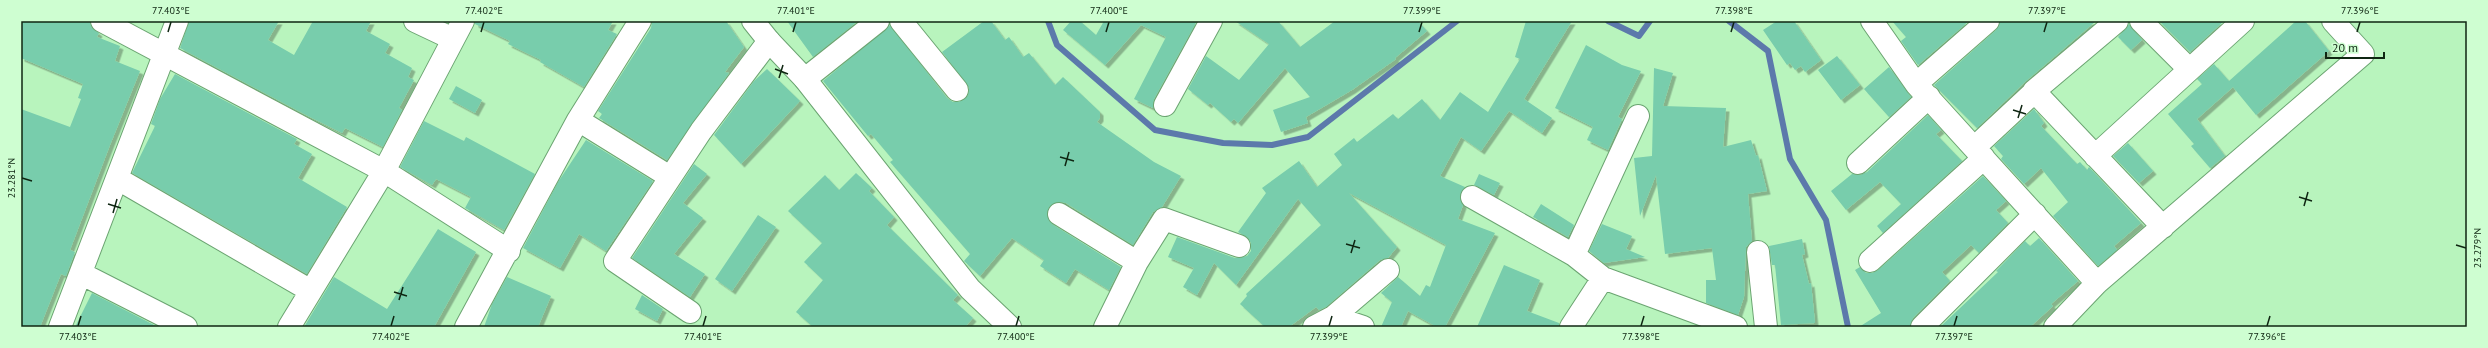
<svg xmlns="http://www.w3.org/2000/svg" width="2488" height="348" viewBox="0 0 2488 348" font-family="'PT Sans',sans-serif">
<defs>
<filter id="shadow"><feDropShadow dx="3.5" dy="3.5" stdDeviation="0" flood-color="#0004"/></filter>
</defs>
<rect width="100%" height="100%" fill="#b8f4bd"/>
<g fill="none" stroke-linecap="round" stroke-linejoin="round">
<path stroke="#5c79ab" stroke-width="6" d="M1048,21L1057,45L1155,130L1223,143L1272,145L1308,137L1457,21
M1608,21L1639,36L1650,21
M1729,21L1768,51L1790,159L1826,220L1848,327"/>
</g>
<path fill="#78cdac" filter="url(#shadow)" d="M21,21L90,22L92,28L99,33L97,37L120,46L115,61L140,71L110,145L70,250L75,252L66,276L61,274L40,327H21V109L70,127L81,99L78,98L83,84L21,58Z
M189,21H279L268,40L294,55L313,21H371L366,31L390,44L385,53L412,68L408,77L414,80L399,108L402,110L383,147L345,128L342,133L308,116L180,48Z
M475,21H613L608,30L617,34L584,87L540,62L541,60L508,44L510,41L475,24Z
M652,21H726L744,47L725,72L729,73L667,160L599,118L602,114L598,111L651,28Z
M787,21H858L813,57Z
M984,21H991L1005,40L1009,37L1023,57L1029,53L1055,85L1063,77L1100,112V118L1097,122L1154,162L1181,176L1162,207L1153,212L1133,245L1066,203L1059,202L1049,207L1047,214L1052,224L1121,267L1109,290L1075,269L1066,283L1040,266L1044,260L1012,238L980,276L964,261L970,254L890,162L893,160L871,134L868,136L823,81L890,25L947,98L953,102H959L968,95L969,88L942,52Z
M1071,21H1080L1096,35L1104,21H1197L1154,99L1153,108L1134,99L1166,37L1141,25L1105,65L1063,30Z
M1235,21H1278L1300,47L1335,21H1418L1427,31L1395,58L1396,59L1352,90L1306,117L1308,123L1281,132L1273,110L1310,97L1285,68L1238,123L1234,119L1231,122L1210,103L1208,105L1188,89L1206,56L1239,80L1269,44Z
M1526,21H1572L1524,99L1552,118L1542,133L1509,111L1481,151L1461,137L1440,176L1465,187L1460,197L1463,205L1458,219L1495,233L1445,327H1437L1408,311L1401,327H1381L1392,302L1381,293L1398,277L1420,296L1426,285L1430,287L1446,245L1349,193L1397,247L1388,258L1380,260L1326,307L1319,310L1316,307L1289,327H1265L1240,304L1247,296L1246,294L1321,225L1298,199L1236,285L1214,263L1197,295L1183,287L1194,268L1168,257L1177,237L1235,258L1247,256L1251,251V243L1248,238L1238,232L1266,193L1262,188L1299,161L1317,187L1342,165L1334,154L1354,138L1357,142L1393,114L1398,119L1422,99L1440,120L1460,92L1488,112L1520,59L1515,57Z
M1777,21H1794L1821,60L1805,72L1801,66L1795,70L1790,63L1787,65L1763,30Z
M1892,21H1969L1918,65L1901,41L1906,37Z
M2000,21H2096L2026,81L1977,128L1934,85L1996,30Z
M2159,21H2224L2190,52Z
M2296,21H2305L2329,51L2256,115L2233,87L2197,119L2225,156L2210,168L2191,146L2194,144L2168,114L2202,84L2197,79L2214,64L2229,81Z
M2129,24L2142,40L2131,50L2118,37Z
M1586,45L1622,65L1641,71L1618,117L1622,119L1608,150L1587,140L1593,127L1555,108Z
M1837,56L1860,85L1841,100L1818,70Z
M1889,67L1911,97L1889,117L1864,89Z
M1654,68L1673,73L1663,106L1726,108L1723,147L1751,140L1756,156L1758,155L1767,191L1748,194L1752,241L1746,247L1744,297L1738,315L1706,303V280H1716L1712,248L1665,254L1656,175L1640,216L1634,158L1652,156Z
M767,69L800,101L741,164L714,135L754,81Z
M175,74L297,139L294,144L312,154L298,178L347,207L307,274L132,173L155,126L151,124L160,99Z
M456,86L482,100L475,113L449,99Z
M2034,109L2044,123L2041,126L2077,164L2080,162L2087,170L2089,167L2141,223L2114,246L2117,250L2098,266L2053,216L2068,202L2041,168L2024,184L2001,159L2003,156L1994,146Z
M1928,115L1941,130L1936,134L1962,161L1883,233L1877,226L1901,204L1880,182L1846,210L1831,191L1852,174L1860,175L1867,172Z
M424,121L464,141L466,137L535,174L504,230L465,208L471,197L436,179L432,185L400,167Z
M586,140L653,181L606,251L579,234L560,268L523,248L558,182Z
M2128,143L2153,171L2139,183L2113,156Z
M694,164L707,174L683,203L703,218L674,254L705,274L690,297L632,258Z
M856,173L872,188L869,191L894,217L887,225L958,295L953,300L973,318L965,327H813L796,312L823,280L804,262L822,243L788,211L825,175L839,190Z
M1479,174L1500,183L1494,195L1474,185Z
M1983,176L2006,201L1996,210L2008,223L1979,253L1971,245L1942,272L1950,281L1913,318L1910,327H1859L1881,313L1855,270L1860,267L1866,273H1872L1878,270Z
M1541,204L1574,225L1568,237L1533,217Z
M758,215L776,227L732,291L715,279Z
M1602,224L1632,236L1626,249L1645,257L1604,263L1589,251Z
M438,229L476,252L434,327H304L334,277L387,309Z
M2039,238L2078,281L2051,304L2053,306L2030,327H1940L1998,272L1996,271L2025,241L2030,246Z
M1802,239L1805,254L1802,255L1809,284L1811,283L1815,323L1781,325L1775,265H1772L1769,246Z
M1504,265L1540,280L1527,311L1559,323V327H1477Z
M507,277L551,296L538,327H484L492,304Z
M92,293L158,327H75Z
M642,295L663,309L657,321L635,309Z"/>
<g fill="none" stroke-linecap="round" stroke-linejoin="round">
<g stroke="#6ba471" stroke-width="24">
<path id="minor" d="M102,21L384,171L509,251
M415,21L453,39
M901,21L957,90
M1872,21L1916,84L2097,283
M2117,21L2034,91L2163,227
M2141,21L2189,69
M805,79L878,21
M1916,84L1988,21
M1165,105L1211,21
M578,120L670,177
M1975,147L2034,92
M2095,156L2243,21
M1858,163L1929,97
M118,179L311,291
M1472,197L1574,255L1603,278L1736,327
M1059,214L1137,262
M1758,252L1766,327
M1574,255L1638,116
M1870,261L1984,158
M82,274L186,327
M690,312L615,261L701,131L769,41
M1333,317L1363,327
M60,327L177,21
M289,327L384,171L463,21
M466,327L578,120L640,21
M1105,327L1137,262L1164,219L1239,246
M1314,327L1333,317L1388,270
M1571,327L1603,278
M1922,327L2035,214
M2055,327L2097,283L2363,54L2333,21"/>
</g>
<g stroke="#6ba471" stroke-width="24">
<path id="tertiary" d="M753,21L769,41L805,79L970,289L1010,327"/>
</g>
<use href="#minor" stroke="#fff" stroke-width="22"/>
<use href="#tertiary" stroke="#fff" stroke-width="22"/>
</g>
<path fill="none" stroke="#0f2612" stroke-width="1.5" d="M168,32L171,22M481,32L484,22M793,32L796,22M1106,32L1109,22M1419,32L1422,22M1731,32L1734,22M2044,32L2047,22M2357,32L2360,22M775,69L788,74M779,78L783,65M2013,110L2026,114M2018,118L2022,105M1060,157L1074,161M1065,166L1069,152M22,178L32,181M2299,197L2312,201M108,204L121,208M2304,206L2308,192M113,213L117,199M1346,244L1360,248M2456,245L2466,248M1351,253L1355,240M394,292L407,296M399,300L403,287M78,326L81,316M391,326L394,316M703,326L706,316M1016,326L1019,316M1329,326L1332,316M1641,326L1644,316M1954,326L1957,316M2267,326L2270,316"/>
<rect width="2488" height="348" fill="none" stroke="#cefed1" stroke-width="44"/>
<path d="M2326 52v6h58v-6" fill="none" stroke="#0f2612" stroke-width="2"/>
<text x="2332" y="52" font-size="12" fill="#0f2612" stroke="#cefed1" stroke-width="3" paint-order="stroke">20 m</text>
<rect x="22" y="22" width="2444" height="304" fill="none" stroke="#0f2612" stroke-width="1.5"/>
<g font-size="10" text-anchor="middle" fill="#0f2612">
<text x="171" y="14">77.403°E</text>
<text x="484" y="14">77.402°E</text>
<text x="796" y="14">77.401°E</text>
<text x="1109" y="14">77.400°E</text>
<text x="1422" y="14">77.399°E</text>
<text x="1734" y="14">77.398°E</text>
<text x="2047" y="14">77.397°E</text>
<text x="2360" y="14">77.396°E</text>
<text transform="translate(11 178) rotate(-90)" y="4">23.281°N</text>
<text transform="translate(2477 248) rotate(-90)" y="4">23.279°N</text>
<text x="78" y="340">77.403°E</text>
<text x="391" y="340">77.402°E</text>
<text x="703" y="340">77.401°E</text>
<text x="1016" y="340">77.400°E</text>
<text x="1329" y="340">77.399°E</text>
<text x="1641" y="340">77.398°E</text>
<text x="1954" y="340">77.397°E</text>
<text x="2267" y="340">77.396°E</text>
</g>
</svg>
